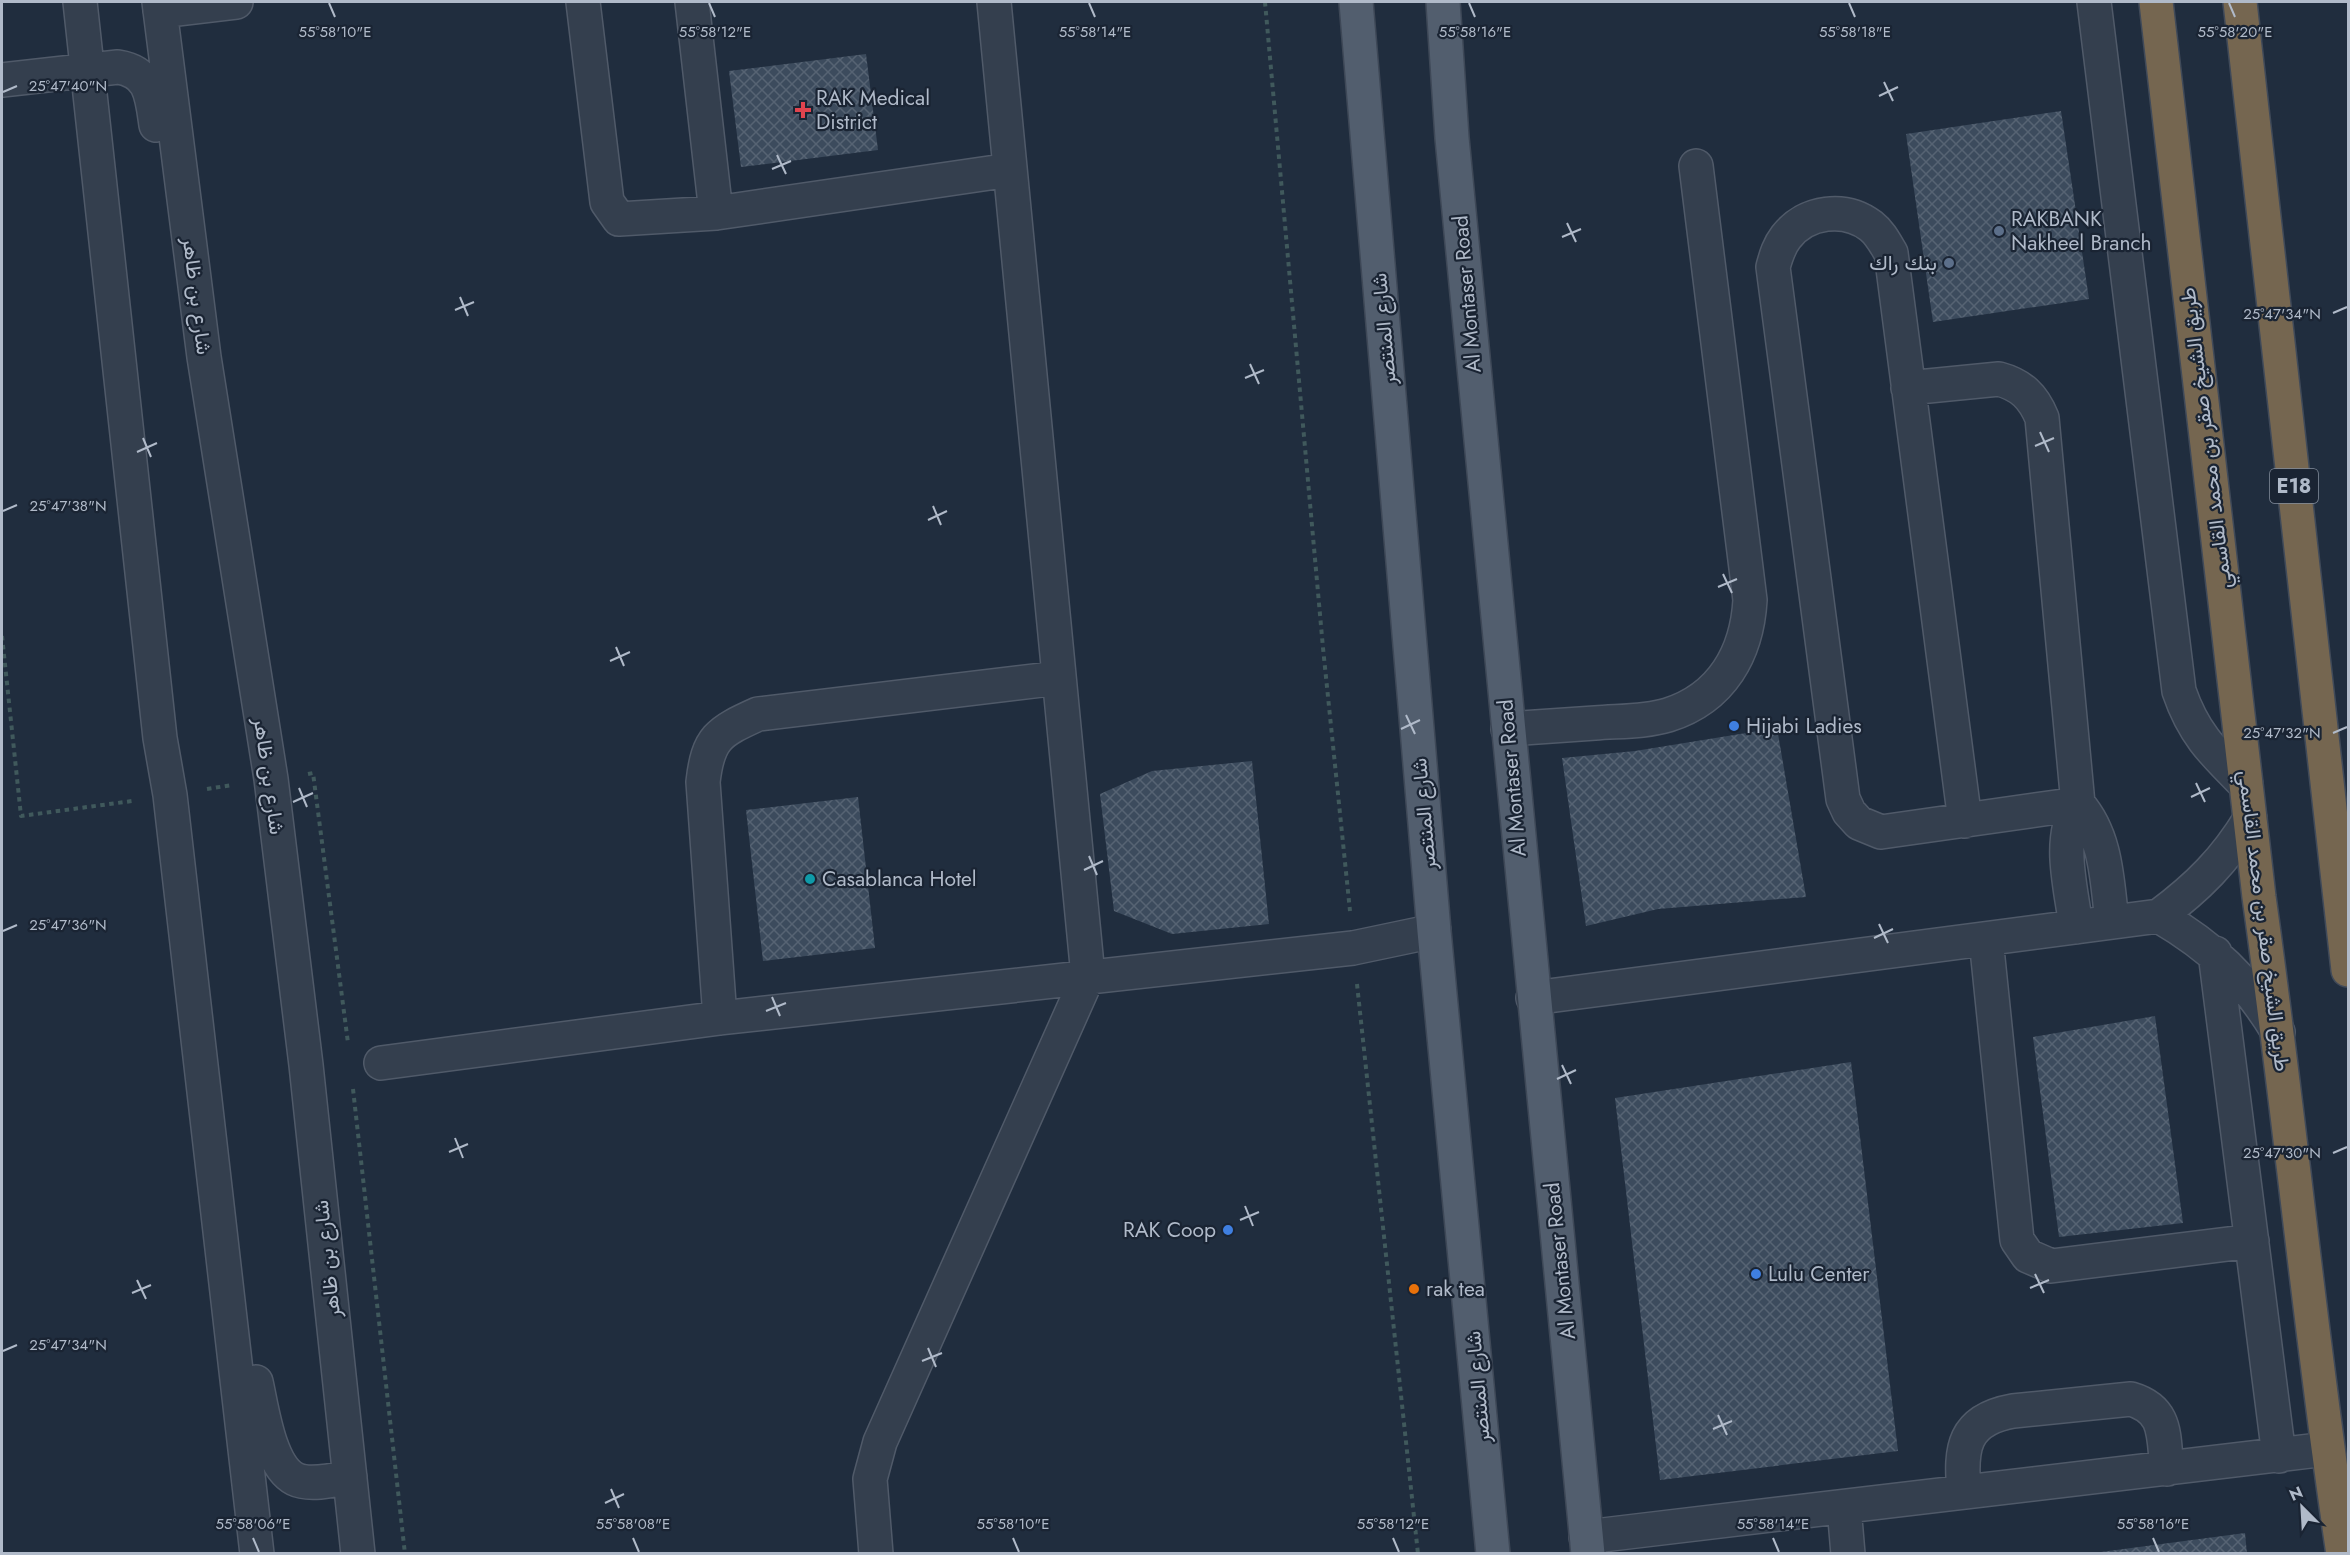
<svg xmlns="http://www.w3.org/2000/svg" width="2350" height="1555" viewBox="0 0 2350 1555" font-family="Jost,Vazirmatn,sans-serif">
<defs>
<pattern id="building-cross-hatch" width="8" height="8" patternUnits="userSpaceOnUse" patternTransform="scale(1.5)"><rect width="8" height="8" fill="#3c4b5d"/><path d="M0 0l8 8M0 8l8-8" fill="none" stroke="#566373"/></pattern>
</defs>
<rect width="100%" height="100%" fill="#202d3e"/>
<path fill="url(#building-cross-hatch)" d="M866,54L878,150L741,167L729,71Z
M2061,111L2089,299L1933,322L1906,134Z
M1777,728L1806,897L1658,909L1586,926L1562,758L1635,751Z
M1252,761L1269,924L1172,934L1114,911L1100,794L1152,771Z
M858,797L875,948L763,961L746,810Z
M2155,1016L2183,1223L2059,1237L2033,1037Z
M1851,1062L1898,1451L1660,1480L1615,1098Z
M2245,1533L2247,1554H2101V1552Z"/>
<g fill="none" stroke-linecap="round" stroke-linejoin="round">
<g stroke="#505a69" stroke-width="36">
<path id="minor" d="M80,2L160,738L170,795L257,1554
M159,2L204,357L271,779L306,1065L358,1554
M583,2L607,202L619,219L716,213L1010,170
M692,2L716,213
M2094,2L2179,691C2194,735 2214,753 2246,785
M160,11L236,2
M2,80L118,67C151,72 152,97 156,125
M1908,388L1999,379C2021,385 2033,396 2042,418L2078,804C2057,842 2071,886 2076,927
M1508,729C1537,727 1566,725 1595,723C1619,721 1645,722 1668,715C1722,698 1747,653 1750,600L1696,166
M2078,804C2107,837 2107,881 2112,922
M1965,821L1891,253C1885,243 1880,233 1871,226C1845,206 1806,211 1786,237C1779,246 1776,256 1773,267L1843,799L1849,812L1859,823L1881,832L2078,804
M2159,916C2212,947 2246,979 2278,1032
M1986,939L2017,1240L2028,1256L2051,1266L2252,1241
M2215,953L2279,1456
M1533,998L2159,916C2198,887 2225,860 2250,819
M720,1018L703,782C708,738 718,732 758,714L1059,678
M381,1063L720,1018L1353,948L1434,931
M256,1382C262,1408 269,1466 295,1479C309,1486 335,1480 350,1477
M1964,1492C1960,1448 1963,1420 2013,1411L2131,1399C2168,1410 2163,1436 2167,1469
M1844,1507L1848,1554
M1586,1537L2327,1449
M876,1554L870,1479L880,1442L1088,976L994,2"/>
</g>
<g stroke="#3e4857" stroke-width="36">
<path id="major" d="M1356,2L1434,931L1493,1554
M1443,2L1452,138L1588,1554"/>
</g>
<g stroke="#404a59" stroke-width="36">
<path id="highway" d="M2156,2L2259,897C2290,1116 2310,1335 2343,1554
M2240,2L2348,970"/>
</g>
<path stroke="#40595c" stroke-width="4" stroke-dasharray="4.5 4.5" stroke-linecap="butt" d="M1265,2L1323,648L1350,911
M2,636L21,816L132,801
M308,774L313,773L348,1043
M207,789L232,785
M1357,984L1418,1554
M353,1089L405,1554"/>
<use href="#minor" stroke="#343f4e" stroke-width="33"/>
<use href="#major" stroke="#525e6e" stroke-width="33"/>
<use href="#highway" stroke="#756650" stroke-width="33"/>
</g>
<path fill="none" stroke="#b0bac9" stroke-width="2" d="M329,3L335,17M709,3L715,17M1089,3L1095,17M1469,3L1475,17M1849,3L1855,17M2229,3L2235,17M1884,82L1893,101M3,92L17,86M1879,96L1898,87M777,155L786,174M772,169L791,161M1567,223L1576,242M1562,237L1581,229M460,297L468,316M455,310L474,302M2333,313L2347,307M1250,364L1259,384M1245,378L1264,370M2040,432L2049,452M143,438L151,457M2035,446L2054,438M137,452L157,443M933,506L941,525M3,511L17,505M928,520L947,511M1723,574L1732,593M1718,587L1737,579M616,647L624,666M610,661L630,652M1406,715L1415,734M1401,729L1420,720M2333,733L2347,727M2196,783L2205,802M299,788L307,807M2191,797L2210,788M293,802L313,793M1089,856L1097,875M1084,870L1103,861M1879,924L1888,943M3,931L17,925M1874,938L1893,929M772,997L780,1016M766,1011L786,1003M1562,1065L1571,1084M1557,1079L1576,1070M455,1138L463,1158M449,1152L468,1144M2333,1153L2347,1147M1245,1206L1253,1226M1240,1220L1259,1212M2035,1274L2044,1293M137,1280L146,1299M2030,1288L2049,1280M132,1293L151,1285M928,1348L936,1367M3,1351L17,1345M922,1361L942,1353M1718,1415L1727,1435M1713,1429L1732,1421M611,1489L619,1508M605,1503L624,1494M253,1538L259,1552M633,1538L639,1552M1013,1538L1019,1552M1393,1538L1399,1552M1773,1538L1779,1552M2153,1538L2159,1552"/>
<path fill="#e0444e" stroke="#1a2433" stroke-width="2" d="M800 101h6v6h6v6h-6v6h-6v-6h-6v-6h6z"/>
<g fill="#5c6f8a" stroke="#1a2433" stroke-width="2">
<circle cx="1999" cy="231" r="6"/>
<circle cx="1949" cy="263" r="6"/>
</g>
<g fill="#3f7fe0" stroke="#1a2433" stroke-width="2">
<circle cx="1734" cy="726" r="6"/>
<circle cx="1228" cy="1230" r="6"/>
<circle cx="1756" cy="1274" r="6"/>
</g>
<circle fill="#0f9aa8" stroke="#1a2433" stroke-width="2" cx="810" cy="879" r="6"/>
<circle fill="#e8710a" stroke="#1a2433" stroke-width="2" cx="1414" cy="1289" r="6"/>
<g text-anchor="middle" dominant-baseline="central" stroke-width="4.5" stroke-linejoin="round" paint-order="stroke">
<rect fill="#1a2433" stroke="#838d9c" stroke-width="1.5" x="2270" y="469" width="48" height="34" rx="4.5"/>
<g font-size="20" font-weight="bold" fill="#b0bac9">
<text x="2294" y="486">E18</text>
</g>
<g font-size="21" fill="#b0bac9" stroke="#1a2433" text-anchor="start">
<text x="816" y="98">RAK Medical<tspan x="816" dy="24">District</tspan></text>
<text x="2011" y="219">RAKBANK<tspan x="2011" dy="24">Nakheel Branch</tspan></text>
<text x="1937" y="263" text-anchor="end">بنك راك</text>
<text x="1746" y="726">Hijabi Ladies</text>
<text x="822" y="879">Casablanca Hotel</text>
<text x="1216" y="1230" text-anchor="end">RAK Coop</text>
<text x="1768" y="1274">Lulu Center</text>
<text x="1426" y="1289">rak tea</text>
</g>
<g font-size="21" fill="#b0bac9" stroke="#1a2433">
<text transform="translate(1467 294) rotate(-95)">Al Montaser Road</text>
<text transform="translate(197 296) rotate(83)">شارع بن ظاهر</text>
<text transform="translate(1384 329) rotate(-95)">شارع المنتصر</text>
<text transform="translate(2206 438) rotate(-97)">طريق الشيخ صقر بن محمد القاسمي</text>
<text transform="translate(269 776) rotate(82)">شارع بن ظاهر</text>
<text transform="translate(1512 778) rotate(-95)">Al Montaser Road</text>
<text transform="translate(1424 814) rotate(-95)">شارع المنتصر</text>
<text transform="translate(2264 921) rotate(83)">طريق الشيخ صقر بن محمد القاسمي</text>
<text transform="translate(327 1259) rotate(-96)">شارع بن ظاهر</text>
<text transform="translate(1560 1261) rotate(-96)">Al Montaser Road</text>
<text transform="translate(1478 1387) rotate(-95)">شارع المنتصر</text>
</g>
</g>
<g font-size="15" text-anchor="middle" fill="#b0bac9" stroke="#1a2433" stroke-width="4.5" stroke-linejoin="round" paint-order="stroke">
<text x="1475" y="37">55°58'16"E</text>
<text x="1855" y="37">55°58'18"E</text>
<text x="335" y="37">55°58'10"E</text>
<text x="715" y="37">55°58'12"E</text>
<text x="1095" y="37">55°58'14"E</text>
<text x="2235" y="37">55°58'20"E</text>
<text x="68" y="91">25°47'40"N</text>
<text x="2282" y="319">25°47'34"N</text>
<text x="68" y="511">25°47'38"N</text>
<text x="2282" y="738">25°47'32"N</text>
<text x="68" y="930">25°47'36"N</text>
<text x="2282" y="1158">25°47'30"N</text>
<text x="68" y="1350">25°47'34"N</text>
<text x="253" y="1529">55°58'06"E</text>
<text x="633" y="1529">55°58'08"E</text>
<text x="1013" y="1529">55°58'10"E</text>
<text x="1393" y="1529">55°58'12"E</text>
<text x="1773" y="1529">55°58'14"E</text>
<text x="2153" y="1529">55°58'16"E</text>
</g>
<rect width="2350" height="1555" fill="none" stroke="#b0bac9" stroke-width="6"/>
<g transform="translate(2302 1507) rotate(336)" stroke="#1a2433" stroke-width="4.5" paint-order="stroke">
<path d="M0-4.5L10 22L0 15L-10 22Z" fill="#b0bac9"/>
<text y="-9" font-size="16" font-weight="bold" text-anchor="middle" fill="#b0bac9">N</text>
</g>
</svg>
